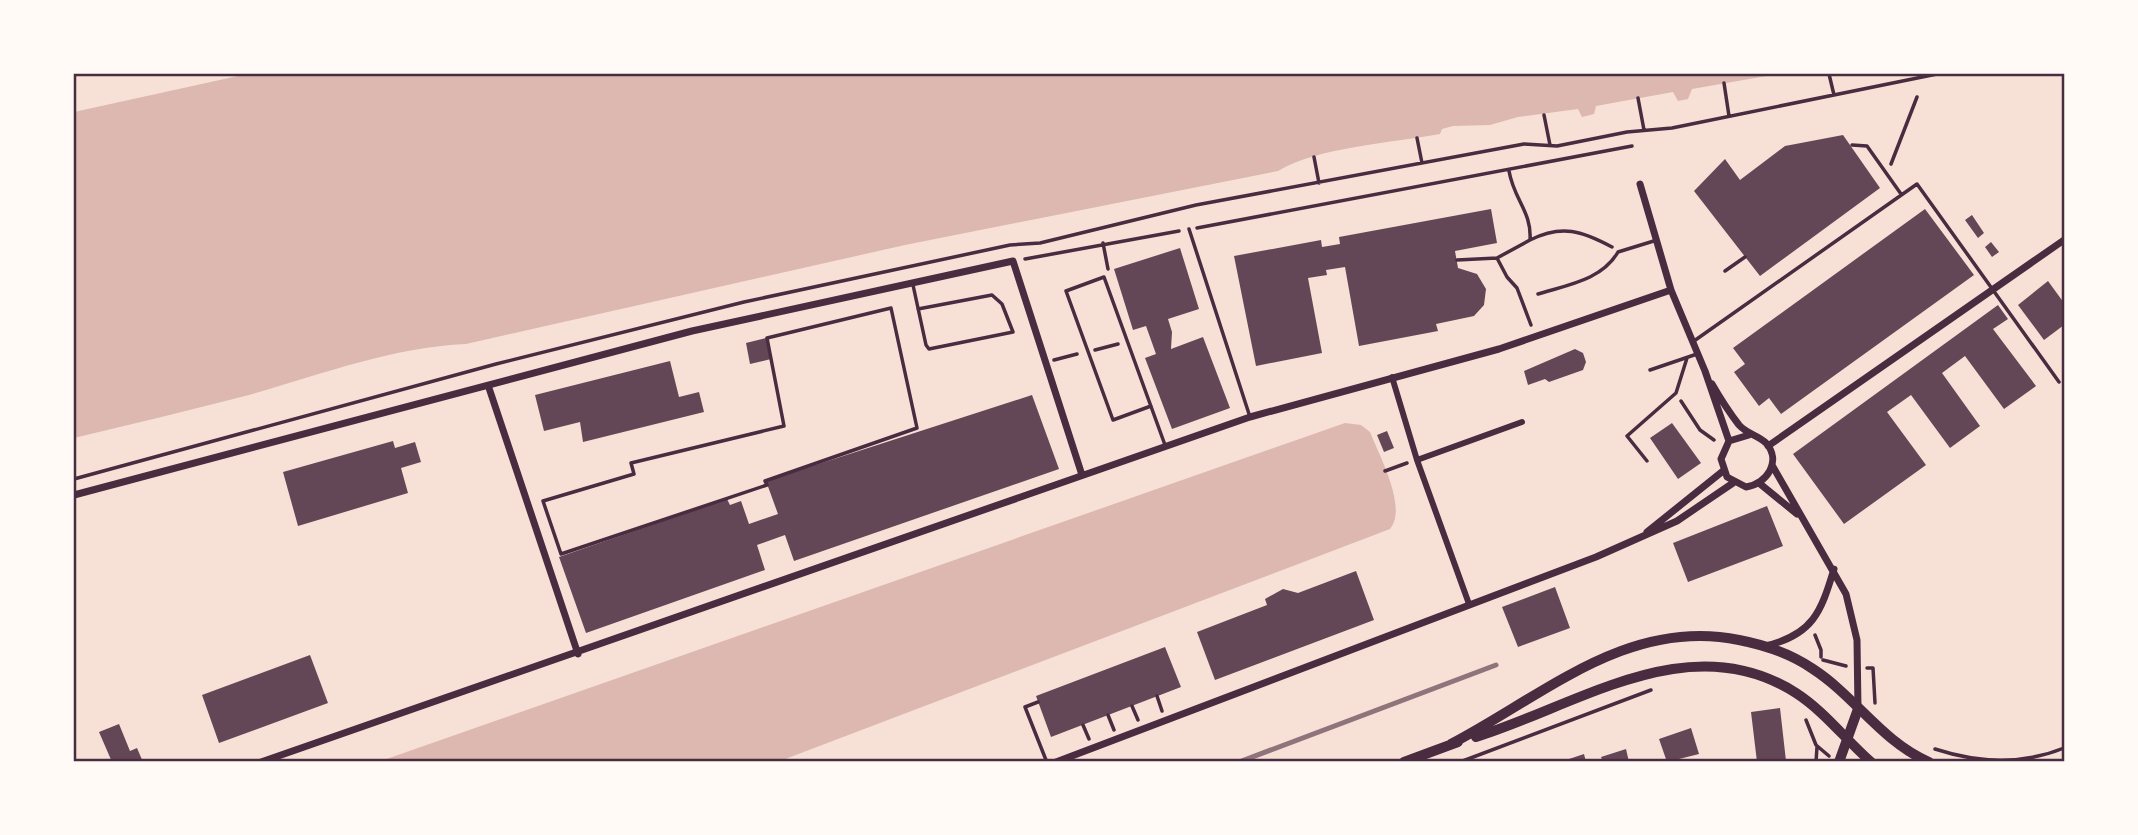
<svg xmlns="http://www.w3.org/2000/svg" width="2138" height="835" viewBox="0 0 2138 835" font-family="Jost,sans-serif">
<rect width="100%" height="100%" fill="#f7e1d7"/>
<path fill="#dcb8b0" d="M247,74H1778L1692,89L1688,99L1678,101L1673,92L1596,106L1594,114L1582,117L1578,109L1518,117L1490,125L1453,126L1442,129L1440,134C1396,142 1314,148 1278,171L905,245L466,344C392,347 320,375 249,395C191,410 132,424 74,438V112Z
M1345,423L1361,425L1370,432C1379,455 1408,508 1390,529L780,761L378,762Z"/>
<path fill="#644757" d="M1843,135L1880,188L1760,276L1694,191L1725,159L1740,180L1785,146Z
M1491,209L1497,243L1455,251L1458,268L1477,274L1486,289L1484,305L1474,316L1436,324L1438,331L1359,346L1345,267L1326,270L1327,275L1308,278L1322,353L1256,366L1234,256L1321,240L1322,247L1340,244L1339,237Z
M1925,209L1974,275L1781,414L1769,398L1759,406L1734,372L1745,364L1733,348Z
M1972,215L1984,233L1978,238L1965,220Z
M1991,242L1999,252L1992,257L1985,247Z
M1180,248L1199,309L1168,319L1172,332L1171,349L1203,337L1230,408L1172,429L1145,358L1156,354L1146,326L1133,330L1114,269Z
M2048,281L2064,303V325L2044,340L2018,305Z
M1998,305L2008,319L1993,329L2036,386L2004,409L1965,356L1942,373L1980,426L1950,448L1911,395L1887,412L1926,465L1844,524L1793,454Z
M766,338L771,359L750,364L746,343Z
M1575,349L1583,353L1586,362L1583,370L1549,382L1545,379L1528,385L1524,371Z
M670,361L679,397L699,392L704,412L583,442L580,422L544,431L535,395Z
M1032,395L1059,469L794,561L785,535L757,545L765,570L586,633L559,557L727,499L730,505L741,501L749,524L778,514L766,481Z
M1672,423L1701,463L1678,479L1650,438Z
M1387,431L1394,448L1384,452L1377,435Z
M393,441L395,448L415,442L421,462L401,468L408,493L298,526L283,472Z
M1767,506L1783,546L1688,582L1673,543Z
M1356,571L1374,620L1215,680L1197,632L1267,605L1265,599L1283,589L1298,593Z
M1555,587L1570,628L1518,647L1502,607Z
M1165,647L1181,687L1051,737L1036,696Z
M310,655L328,703L219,743L202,695Z
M1780,708L1786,761L1757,762L1751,712Z
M119,724L130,751L137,748L143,762H112L99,732Z
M1691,728L1699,754L1667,762L1659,739Z
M1626,749L1629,762H1603L1601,757Z
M1584,754L1586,762H1563V761Z"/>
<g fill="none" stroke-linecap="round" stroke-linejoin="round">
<path stroke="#4a2c40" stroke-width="3.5" d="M1829,74L1834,95
M1724,83L1729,116
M1638,98L1644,130
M1544,115L1550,145
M1417,138L1422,163
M1314,157L1319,183
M1891,164L1917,97
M1197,228L1632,146
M1530,240C1562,224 1582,231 1612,247
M1103,243L1108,269
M1497,258L1530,240C1532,212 1514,200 1509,171
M1025,259L1179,231
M1457,260L1497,258L1507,277L1517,288L1531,325
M1725,271L1745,257
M1095,350L1118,344
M1054,360L1077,354
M1681,401L1700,430L1714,440
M1385,471L1407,463
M74,479L496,364L744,302L1010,245L1040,243L1196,205L1524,144L1557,146L1627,132L1672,128L1937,74
M1815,635L1821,650V657
M1823,660L1846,666
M1867,668H1873L1875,703
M1157,696L1162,711
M1038,702L1025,707L1046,760
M1132,706L1138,720
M1108,715L1114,730
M1806,720L1816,745L1829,756
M1083,725L1089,739
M1935,749C1978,763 2022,765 2064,748
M1460,762L1651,690
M1816,762L1817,747"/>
<path stroke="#4a2c40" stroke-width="3.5" d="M1852,145L1867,146L1901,194
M1189,229L1250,417
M913,285L926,345L929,349L1013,332L1002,304L992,295L918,309
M1538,294C1567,285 1602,280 1618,252L1657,240
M891,308L917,428L765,481L767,485L561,554L543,501L634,474L631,463L784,426L767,338Z
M1694,341L1917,184L2059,382
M1650,370L1697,354
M1151,406L1113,420L1066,291L1104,277L1165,445
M1647,461L1627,436L1676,393L1687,358"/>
<path stroke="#4a2c40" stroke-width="6" d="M1392,377L1417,460L1469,604
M1417,460L1522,422"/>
<path stroke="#4a2c40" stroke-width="7" d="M1640,184L1671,290L1705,371L1729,441
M1712,384C1720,398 1729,412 1739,425C1747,434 1758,435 1766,443C1782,461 1767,484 1746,487L1727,477L1721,459L1729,441L1749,435
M488,385L578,654
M1768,446L2064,240
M1772,465L1846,594L1857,640L1858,709
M1759,483L1797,514
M74,495L692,331L1013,261L1082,475
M1647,532L1723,471
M1765,646C1813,635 1821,612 1834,569
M261,762L1250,417L1499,349L1671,290
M1056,762L1596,557L1677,521L1733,483"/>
<path stroke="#4a2c40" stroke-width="10" d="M1839,762L1858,709"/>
<path stroke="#4a2c40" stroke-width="10" d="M1476,737C1579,705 1690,625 1796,693C1824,711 1846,740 1871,762
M1451,744C1543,696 1628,617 1739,640C1765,645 1791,654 1813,669C1856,697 1881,741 1929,762
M1404,762L1458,742"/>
<path stroke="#8f747c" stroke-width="5" d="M1239,762L1496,665"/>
</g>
<rect width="2138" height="835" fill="none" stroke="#fffaf5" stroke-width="150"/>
<rect x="75" y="75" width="1988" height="685" fill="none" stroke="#4a2c40" stroke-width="2.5"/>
</svg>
